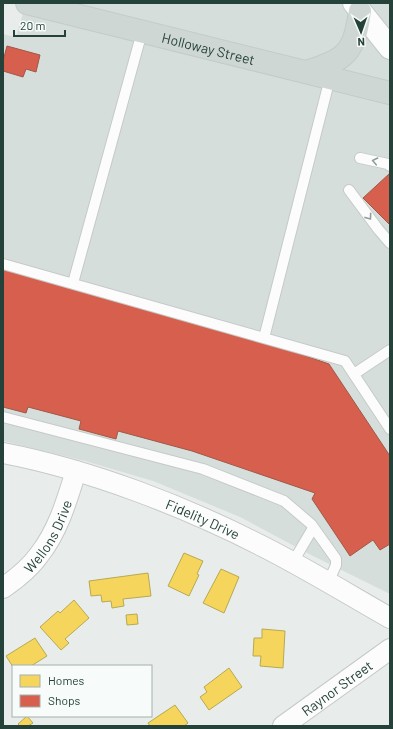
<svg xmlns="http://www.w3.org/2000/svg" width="393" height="729" viewBox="0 0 393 729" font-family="Barlow,sans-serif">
<rect width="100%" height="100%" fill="#e8edeb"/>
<path fill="#d6dedb" d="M26,3H390V594L311,555L240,517L153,481L85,461L3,441V34L16,37Z"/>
<path fill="#f6d55c" stroke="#b7a952" d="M184,553L203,561L197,574L199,575L189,596L168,586Z
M221,569L239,577L224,613L203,603Z
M148,573L151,596L123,599L124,606L112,608L111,601L102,602L101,595L91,596L89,581Z
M74,600L89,618L65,639L69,643L61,650L40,627L58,611L60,613Z
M137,614L138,624L127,625L126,615Z
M262,629L285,631L283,668L260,666L261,656H253L254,638H262Z
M35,638L47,656L31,666L13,667L6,656Z
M229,668L242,687L209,710L200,697L207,692L204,687Z
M175,705L188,723L184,726H150L148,723Z
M27,716L33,723L28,726H20L18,724Z"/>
<path fill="#d6604d" stroke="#a15747" d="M7,46L40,55L36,72L26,69L23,77L3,71V61Z
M389,174L390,175V225L363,198Z
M3,269L231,330L329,364L390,456V544L380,550L373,540L350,556L312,499L315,493L192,451L118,431L116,439L79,429L81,421L28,407L26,413L3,407Z"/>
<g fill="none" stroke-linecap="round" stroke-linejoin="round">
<g stroke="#c5cac8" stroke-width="12">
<path id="lane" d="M360,158L388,164L390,166
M349,190L378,229L390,243
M3,264L345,361L390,429
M73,283L142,32
M264,338L330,78
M354,374L390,350
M3,417L203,469L284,501L311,524L336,559V565L328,583
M293,562L313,528"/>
</g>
<g stroke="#c5cac8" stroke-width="22">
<g id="street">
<path id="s1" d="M3,453C91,470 184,506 264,547C307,569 348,594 390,618"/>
<path id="s2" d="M3,588C16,579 30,568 39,555C58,531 67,500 76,471"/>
<path id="s3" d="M283,726L390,649"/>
</g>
</g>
<g stroke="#c3cbc8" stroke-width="24">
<path id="secondary" d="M354,3L390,48"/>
</g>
<g stroke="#c3ccc9" stroke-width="24">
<g id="primary">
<path id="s4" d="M27,3L390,93"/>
<path d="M306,72C347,59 354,53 360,11"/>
</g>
</g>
<use href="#lane" stroke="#fcfcfc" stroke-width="10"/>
<use href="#street" stroke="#fcfcfc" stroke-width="20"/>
<use href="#secondary" stroke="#fcfcfc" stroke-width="22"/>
<use href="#primary" stroke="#cfd7d5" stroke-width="22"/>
</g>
<defs><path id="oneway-chevron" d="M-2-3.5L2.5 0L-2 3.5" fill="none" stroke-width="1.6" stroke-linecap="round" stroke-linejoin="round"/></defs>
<g stroke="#909f9b">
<use href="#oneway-chevron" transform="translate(375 161) rotate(-168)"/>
<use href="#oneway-chevron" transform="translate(369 217) rotate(54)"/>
</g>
<g text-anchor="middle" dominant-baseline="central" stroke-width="4" stroke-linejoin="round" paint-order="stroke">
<g font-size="14" fill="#24423a" stroke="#f7fbf9">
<text stroke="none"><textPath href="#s4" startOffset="187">Holloway Street</textPath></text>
<text stroke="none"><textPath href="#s1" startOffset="211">Fidelity Drive</textPath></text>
<text stroke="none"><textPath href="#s2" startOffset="70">Wellons Drive</textPath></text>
<text stroke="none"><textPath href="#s3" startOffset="66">Raynor Street</textPath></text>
</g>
</g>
<rect width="393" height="729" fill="none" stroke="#24423a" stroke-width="8"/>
<rect x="12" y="665" width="140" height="52" fill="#f7fbf9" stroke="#a3b1ad"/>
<rect x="20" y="675" width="20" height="12" fill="#f6d55c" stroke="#a3b1ad"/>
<text x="48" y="685" font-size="12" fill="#24423a">Homes</text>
<rect x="20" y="695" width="20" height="12" fill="#d6604d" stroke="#a3b1ad"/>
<text x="48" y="705" font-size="12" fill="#24423a">Shops</text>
<g transform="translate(361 32) rotate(178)" stroke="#f7fbf9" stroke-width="3" paint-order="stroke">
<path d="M0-3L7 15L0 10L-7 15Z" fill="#24423a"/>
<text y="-6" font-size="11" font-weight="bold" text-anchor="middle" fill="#24423a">N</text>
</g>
<path d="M14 30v6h51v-6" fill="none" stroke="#24423a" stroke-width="2"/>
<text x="20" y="30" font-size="12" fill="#24423a" stroke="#f7fbf9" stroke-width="3" paint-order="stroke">20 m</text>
</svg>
